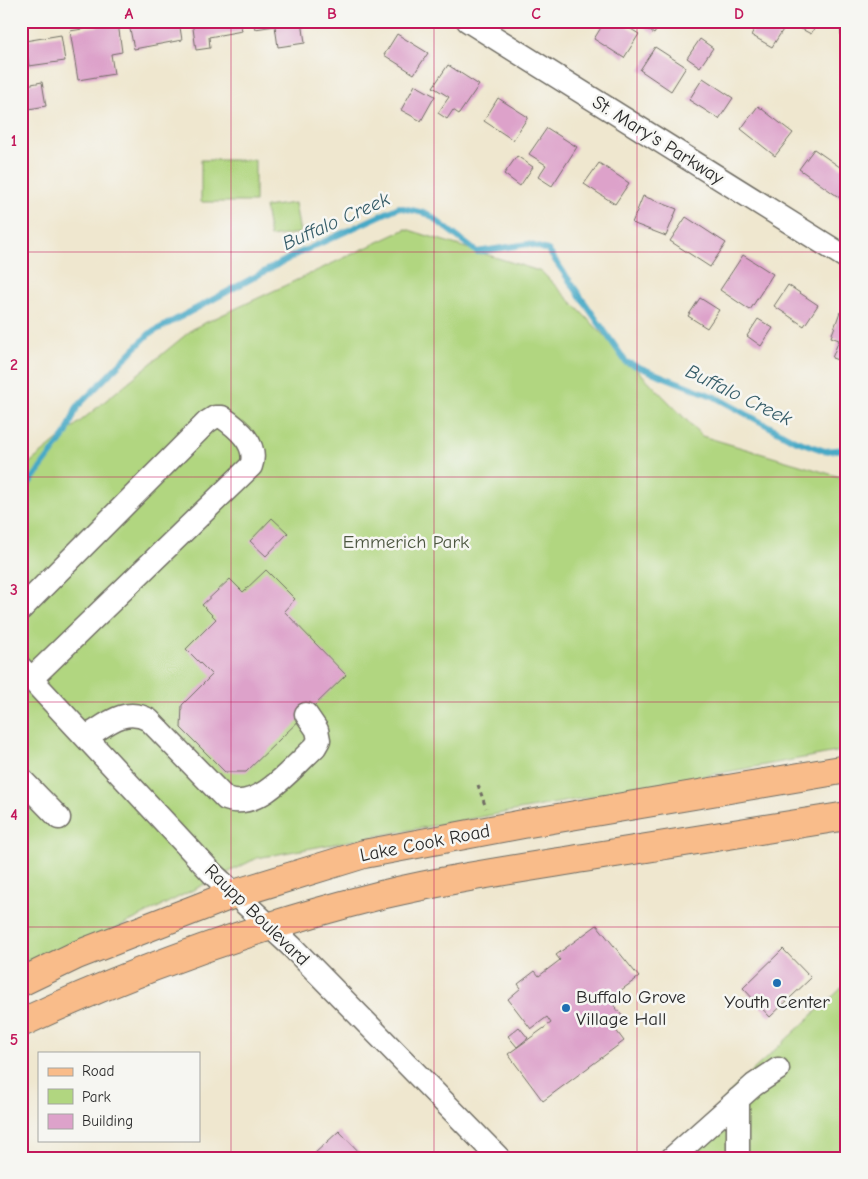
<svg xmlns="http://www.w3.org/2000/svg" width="868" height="1179" viewBox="0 0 868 1179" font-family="'Comic Neue',sans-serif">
<rect width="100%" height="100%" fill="#f6f6f2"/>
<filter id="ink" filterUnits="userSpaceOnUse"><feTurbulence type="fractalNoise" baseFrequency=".02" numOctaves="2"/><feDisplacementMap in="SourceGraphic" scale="10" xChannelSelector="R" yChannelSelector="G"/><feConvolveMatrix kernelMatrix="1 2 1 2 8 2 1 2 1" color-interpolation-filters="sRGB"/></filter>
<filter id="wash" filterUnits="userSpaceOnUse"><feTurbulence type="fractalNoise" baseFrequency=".0096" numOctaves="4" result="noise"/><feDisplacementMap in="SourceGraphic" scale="20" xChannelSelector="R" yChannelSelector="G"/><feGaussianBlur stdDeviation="1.12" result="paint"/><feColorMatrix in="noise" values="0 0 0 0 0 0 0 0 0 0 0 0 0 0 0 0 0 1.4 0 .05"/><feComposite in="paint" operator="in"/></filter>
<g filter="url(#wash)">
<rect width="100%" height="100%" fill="#efe7cf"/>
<path fill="#b1d680" stroke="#6e8056" d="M201,160H255V202H201Z
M295,203L300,233L270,237L265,207Z
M406,229L542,272L702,436L847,479V750L257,858L21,976V470L194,328Z
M847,983V1158H677L735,1087Z"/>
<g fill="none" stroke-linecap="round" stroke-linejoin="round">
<path stroke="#47a9c6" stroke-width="6" d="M21,494L66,434L77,407L149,334L297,254L399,207L428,214L477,252L528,244L548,250L626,362L715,397L794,440L825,451L847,449"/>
</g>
<g id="blocks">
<path fill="#dda2ca" d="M145,21H179L182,40L134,49L129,24Z
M192,21H240L242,31L209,37L210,48L196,50Z
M253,21H302L305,43L278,47L275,26L255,29Z
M605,21H629L626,26L639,34L624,58L594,39Z
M636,21H662L654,34Z
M759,21H772L784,28L772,47L751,35Z
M791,21H818L811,34L790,23Z
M839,21H847V34L841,35Z
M118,23L122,52L111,54L114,74L78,80L70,31Z
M397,34L428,53L414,74L384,55Z
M61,35L65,61L29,66L25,41Z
M700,39L713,48L700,67L687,58Z
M655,47L686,67L671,91L640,70Z
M448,65L479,85L459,114L453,110L447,119L438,113L449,97L433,87Z
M703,78L733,98L719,119L689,100Z
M42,82L46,106L23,110L21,86Z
M415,85L435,96L421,121L401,110Z
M498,98L528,117L513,140L484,121Z
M758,106L793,133L775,156L741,129Z
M547,128L577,147L552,186L538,177L546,165L529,154Z
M814,149L847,172V203L799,169Z
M517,156L533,167L520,186L504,174Z
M599,163L629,183L615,204L584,184Z
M643,196L677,209L666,236L632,223Z
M686,217L726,243L710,267L670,241Z
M743,255L773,274L750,310L720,290Z
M788,285L818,305L804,326L774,306Z
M700,298L719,310L707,328L688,316Z
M840,312L847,315V363L832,358L839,340L831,337Z
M758,319L773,328L761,346L747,336Z
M272,518L288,533L266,556L250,541Z
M266,570L295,599L284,611L346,675L246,772H225L181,728L182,705L212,675L186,649L216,619L202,605L230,579L243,592Z
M597,925L639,977L609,999L623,1017L612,1025L624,1041L543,1101L508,1054L551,1023L547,1017L531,1029L508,999L521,988L518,984L535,971L539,976L560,960L556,955Z
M783,949L811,978L770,1017L743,988Z
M519,1027L528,1038L517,1047L508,1036Z
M339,1131L365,1158H315L314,1154Z"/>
</g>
</g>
<g filter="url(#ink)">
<use href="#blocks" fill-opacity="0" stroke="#706d64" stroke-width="1"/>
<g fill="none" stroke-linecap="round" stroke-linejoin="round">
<g stroke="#706d64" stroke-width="25">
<path id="minor" d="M468,21L847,258
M21,609L207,422L215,417H222C238,428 259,445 251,466L31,679
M21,668L213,874L291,946L499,1158
M86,737C106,725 125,706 149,720L226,799C258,812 293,767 315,747L319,740L317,730L306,714
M21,779L59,818
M738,1099V1158
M672,1158L754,1085L778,1069"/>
</g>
<g stroke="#706d64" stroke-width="30">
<path id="major" d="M21,982L77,955L234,894L364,854L523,824L847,769
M21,1023C137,969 257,926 381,895C448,879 516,869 584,858C671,844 759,830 847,816"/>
</g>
<path stroke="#706d64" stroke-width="3" stroke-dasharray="4 4" stroke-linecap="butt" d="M478,785L486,808"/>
<use href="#minor" stroke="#fff" stroke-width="22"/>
<use href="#major" stroke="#f9bc8a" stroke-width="28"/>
</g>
</g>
<path fill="none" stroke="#c2185b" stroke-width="1" stroke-opacity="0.55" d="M231,21V1158M434,21V1158M637,21V1158M21,252H847M21,477H847M21,702H847M21,927H847"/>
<g fill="#1f6fb2" stroke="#f6f6f2" stroke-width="2">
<circle cx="777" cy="983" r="5"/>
<circle cx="566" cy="1008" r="5"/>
</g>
<g text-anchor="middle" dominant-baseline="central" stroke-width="5" stroke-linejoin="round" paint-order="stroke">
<g font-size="19" fill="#2b2b2b" stroke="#f6f6f2">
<text transform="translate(658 140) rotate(32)">St. Mary's Parkway</text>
<text transform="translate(425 843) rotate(-11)">Lake Cook Road</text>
<text transform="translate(257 915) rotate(44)">Raupp Boulevard</text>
</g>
<g font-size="19" fill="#4c5640" stroke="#f6f6f2">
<text x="406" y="542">Emmerich Park</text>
</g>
<g font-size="19" fill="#2b2b2b" stroke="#f6f6f2" text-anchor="start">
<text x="576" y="997">Buffalo Grove<tspan x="576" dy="22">Village Hall</tspan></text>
<text x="777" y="1002" text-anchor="middle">Youth Center</text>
</g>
<g font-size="20" font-style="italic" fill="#365d69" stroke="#f6f6f2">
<text transform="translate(336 221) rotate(-24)">Buffalo Creek</text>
<text transform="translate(739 395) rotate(26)">Buffalo Creek</text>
</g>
</g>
<rect width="868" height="1179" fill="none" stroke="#f6f6f2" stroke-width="55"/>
<rect x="38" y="1052" width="162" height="90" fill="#f6f6f2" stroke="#a5a5a2"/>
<rect x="48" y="1068" width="25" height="8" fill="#f9bc8a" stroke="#a5a5a2"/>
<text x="82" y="1076" font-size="15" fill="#2b2b2b">Road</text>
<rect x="48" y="1089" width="25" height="15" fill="#b1d680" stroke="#a5a5a2"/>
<text x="82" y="1102" font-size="15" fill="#2b2b2b">Park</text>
<rect x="48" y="1114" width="25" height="15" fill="#dda2ca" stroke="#a5a5a2"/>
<text x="82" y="1126" font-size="15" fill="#2b2b2b">Building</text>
<rect x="28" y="28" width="812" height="1124" fill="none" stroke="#c2185b" stroke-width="2"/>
<g font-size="16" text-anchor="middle" font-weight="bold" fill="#c2185b">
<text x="129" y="19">A</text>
<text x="332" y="19">B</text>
<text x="536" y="19">C</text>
<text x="739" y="19">D</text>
<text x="14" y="146">1</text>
<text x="14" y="370">2</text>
<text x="14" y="595">3</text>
<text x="14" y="820">4</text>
<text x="14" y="1045">5</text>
</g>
</svg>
